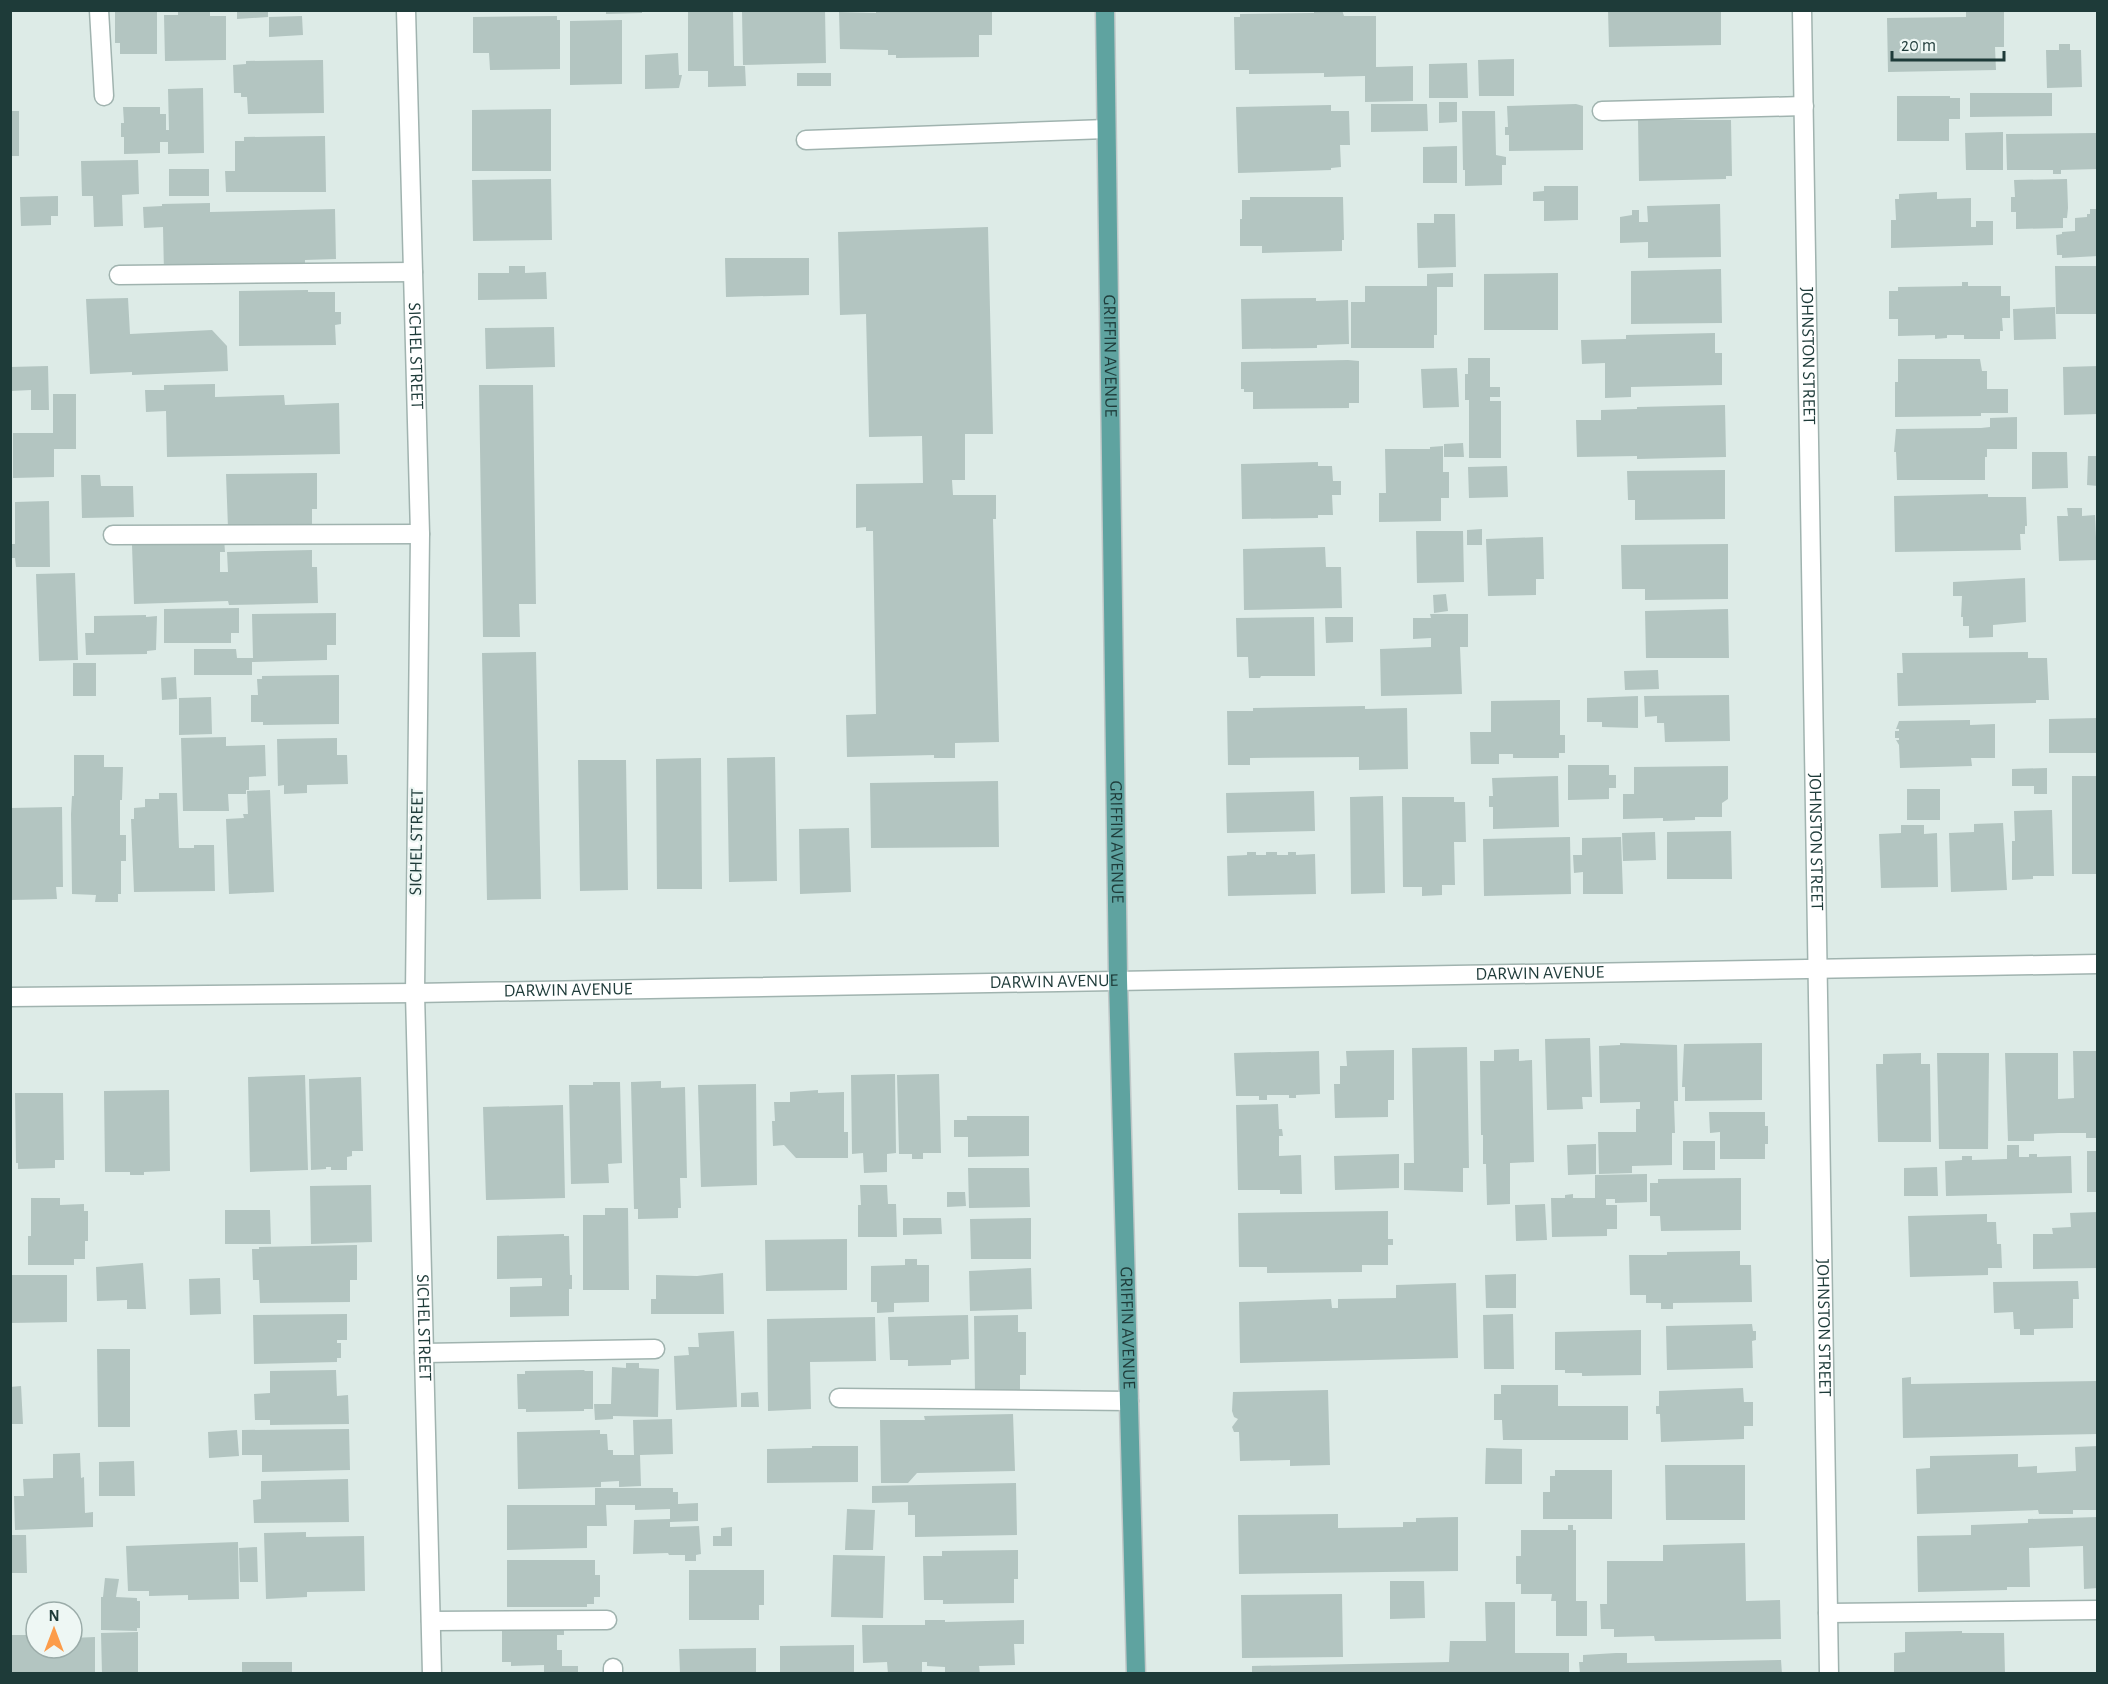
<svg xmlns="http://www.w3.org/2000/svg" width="2108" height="1684" viewBox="0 0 2108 1684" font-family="'Alegreya Sans',sans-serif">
<rect width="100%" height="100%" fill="#ddebe7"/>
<path fill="#b3c5c1" d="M115,10H157V54H120V43H115Z
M178,10H210V16H226V60L165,61L164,15H178Z
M237,10H268V17L237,19Z
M606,10H642V13L606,14Z
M688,10H733L734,66H745L746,86L708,87V71H688Z
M745,10H825L826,63L743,65L742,11Z
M876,10H992V35H979V57L896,58V55H888V50L840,49L839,12L876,13Z
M1314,10H1342L1344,16H1376V67L1413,66V101L1365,102V76L1324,77V73L1249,74V70H1235L1234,17H1240V14L1314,13Z
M1608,10H1721V45L1609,47Z
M2004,10V47H1995L1996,70L1888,72L1887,18L1966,17V11Z
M302,16L303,35L269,37V17Z
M557,16V20H560V69L490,70L489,53H473V17Z
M622,20V84L570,85V21Z
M2059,44H2070V50H2081L2082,87L2047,88L2046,50H2059Z
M678,53L679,75H682L679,88L645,89V55Z
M1514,59V96H1479L1478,60Z
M323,60L324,113L248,114L247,97H241V93H234L233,65L246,64V61Z
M1467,63L1468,98H1429V64Z
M797,73H831V86H797Z
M203,88L204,153L168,154V142H160V153L124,154V137H121V123H124L123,107H160V114H166V130H169L168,89Z
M1970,93H2052V116L1970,117Z
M1897,96H1950V98H1960V119H1949V141H1897Z
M1439,102H1457V122L1439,123Z
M1371,104H1427L1428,131L1371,132Z
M1576,104L1583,106V150L1509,151V135H1505V127H1508L1507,106Z
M1331,105V111H1349L1350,145H1340L1341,167L1331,168V170L1238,173L1236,107Z
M551,109V171H472V110Z
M10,111H19V156H10Z
M1462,111H1495L1496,155L1506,157V165H1502V185L1465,186V170H1463Z
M1638,120H1731L1732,176H1726V179L1639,181Z
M2003,132V170H1966L1965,133Z
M2098,133V169L2061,170V174H2053V170H2007L2006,134Z
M325,136L326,192H226L225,171H235V141H244V137Z
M1457,146V183H1423V147Z
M138,160L139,194L122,195L123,226L94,227L93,196H82L81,161Z
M169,169H209V196H169Z
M551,179L552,240L473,241L472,180Z
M2067,179L2068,208L2067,218H2063V228L2016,229V212H2011V197H2015L2014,180Z
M1544,186H1578V220L1544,221V201H1533V192L1544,191Z
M1937,192V199L1971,198V227H1976V221H1993V245L1891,248V220H1896L1895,199H1899V194Z
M58,196V216H51V225L21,226L20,197Z
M1250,197H1343L1344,240H1342V251L1262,253V246H1240V219H1242V200H1250Z
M210,203V212L335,209L336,259L305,260V266L164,273L163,227L144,228L143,207L162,206V204Z
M1720,204L1721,257L1648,258V242L1620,243V217L1632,215V210H1639V222H1648L1647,206Z
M2090,209H2098V256L2062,258V255H2057L2056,235L2062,234V232L2075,231V218L2087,217V214H2090Z
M1434,214H1455L1456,267L1418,268L1417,223H1434Z
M988,227L993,434H965V480H952L953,495H996V519H993L999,742L955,743V758H934V755L847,757L846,715L876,714L873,531H866V527L856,528V484L923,483L922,436L869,437L866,314L840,315L838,232Z
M725,258H809V295L726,297Z
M509,266H525V273L546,272L547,299L478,300V273H509Z
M2055,266H2098V314H2056Z
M1721,269L1722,323L1631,324V271Z
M1453,273V287H1437V335H1434V348H1351V302H1365V286H1427V274Z
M1558,273V330H1484V274Z
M1962,282H1968V286H2001V296H2010V318H2002L2003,331H2000V339H1964V335H1947V338L1935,339V335L1898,336V319H1889V291H1898V287L1962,286Z
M308,290V292H335V312H341V324L335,325L336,345L239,346V291Z
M128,298L130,334L212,330L227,346L228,371L132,375V372L90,374L86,299Z
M1316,298V301L1348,300L1349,344L1317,345V348L1242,349L1241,299Z
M2055,307L2056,339L2014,340L2013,309Z
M554,327L555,367L486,369L485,328Z
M1715,333V353H1722V385L1631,387V397L1605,398V363L1582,364L1581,340L1626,339V335Z
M1468,358H1490V387H1500V397H1490V401H1501V458H1469V400H1465V374H1468Z
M1898,359H1980L1982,371H1987V389H2008V413H1981V416L1895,417V382H1898Z
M1348,360L1359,361V403H1349V408L1253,409V392H1244V389H1241V362Z
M48,366L49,410H31V390L11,391L10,367Z
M2098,366V414L2064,415L2063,367Z
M1457,368L1459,407L1423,408L1421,369Z
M215,384V397L284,395L285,405L339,403L340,454L167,457L166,411L146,412L145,390H164V385Z
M479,385H533L536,604H519L520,637H483Z
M53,394H76V449H54V477L13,478V433H53Z
M1725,405L1726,457L1637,459V456L1577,457L1576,420H1601V410L1637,409V407Z
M2017,417V449H1987V457H1985V480H1897L1896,452H1894L1896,429L1981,428L1990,427V418Z
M1463,443L1464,457H1444V444Z
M1443,446V472H1449V498H1441V521L1379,522V493H1386L1385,449H1430V447Z
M2032,452H2067L2068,488L2032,489Z
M2088,456H2098V486L2087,485Z
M1318,462V466H1332L1333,481H1341V495H1332L1333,515H1318V518L1242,519L1241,464Z
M1507,466L1508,497L1469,498L1468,467Z
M1725,470V519L1635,520V500H1628L1627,471Z
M317,473V509H312V526L228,528L226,474Z
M81,475H100L101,486H133L134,517L82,518Z
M1988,494V497H2026L2027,526H2025V534H2020L2021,550L1895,552L1894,496Z
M49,501L50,567H16L15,558H10V544H15V502Z
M2067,508H2082V516L2095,515L2097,560L2059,561L2057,516H2068Z
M1482,529V545H1467V530Z
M1416,531H1463L1464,582L1417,583Z
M1543,537L1544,579H1536V595L1488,596L1486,539Z
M224,538L225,552H220V572H228L227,552L312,550V567H317L318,603L229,605L228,601L134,604L132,545H136V540Z
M1728,544V599L1645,600V589H1622L1621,545Z
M1325,547L1326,567H1341L1342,608L1244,610L1243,549Z
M75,573L78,660L39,661L36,574Z
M2025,578L2026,622L1993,625V637L1969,638V626H1963V617H1961L1962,596H1953V582Z
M1446,594L1448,611L1434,613L1433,595Z
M239,608V633H231V643H164V609Z
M1728,609L1729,658H1646L1645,611Z
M336,613V645H327V660L252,662V675H194V649H236L237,658H253L252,614Z
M1430,614H1468V647H1460L1462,694L1381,696L1380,649L1431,647V638L1413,639V618H1431Z
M146,615V617L157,616L156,650L147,651V654L86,655L85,633H94V616Z
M1314,617L1315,676H1261L1260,678H1249L1248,657H1237L1236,618Z
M1325,617H1353V642L1326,643Z
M536,652L541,899L487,900L482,653Z
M2028,652V658H2047L2049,700H2036V703L1898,706L1897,673H1903L1902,653Z
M73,663H96V696H73Z
M1658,670L1659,689L1625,690L1624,671Z
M339,675V724L263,725V722H251V695H258L257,679H262V676Z
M176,677L177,699L162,700L161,678Z
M1729,695L1730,741L1665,742L1664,723H1657V716L1645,717L1644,696Z
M1638,696V728L1602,727V722H1587V698Z
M211,697L212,734L179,735V698Z
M1560,700V735H1565V753H1559V758H1513V754H1499V764H1471L1470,732H1491V701Z
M1365,706V709L1407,708L1408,769L1359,770V757L1250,758V765H1228L1227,711H1253V708Z
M2098,718V753H2049V719Z
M1970,720V725L1995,724V758H1971L1972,766L1900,768L1899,745L1896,740H1899V738H1895V731H1899V729H1896L1899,721Z
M226,737V746L265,745L266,776L249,777V790H246V794H228L229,811H183L181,738Z
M337,738V755H347L348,784L307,785V793L284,794V785L278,786L277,739Z
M74,755H104V767H123L122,800H120V835H126V861H121V894H118V902H95L96,895L72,894L71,814L72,796H74Z
M775,757L777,881L729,882L727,758Z
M701,758L702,889H657L656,759Z
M578,760H626L628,890L580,891Z
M1568,765H1609V775H1616V788H1609V799L1568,800Z
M1728,766V799L1722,803V817H1695V820L1663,821V818L1623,819V794H1634V767Z
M2047,768V794H2034V786H2012V769Z
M1558,776L1559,827L1493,829V807H1489V796H1493L1492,778Z
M2072,776H2098V874H2072Z
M998,781L999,847L871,848L870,783Z
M1907,789H1940V820H1907Z
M270,790L274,892L229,894L226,819L244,818L243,814H248L247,791Z
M1314,791L1315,831L1227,833L1226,793Z
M159,793H177L179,848H194V845H214L215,891L134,892L131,819H134V808L145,807V799H159Z
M1383,796L1385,893L1351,894L1350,797Z
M1402,797H1454V802H1465L1466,842H1454L1455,885H1442V895L1422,896V887H1403Z
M62,807L63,887H56L57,899L10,900V808Z
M2052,810L2054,876H2033V879L2012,880V841H2015L2014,811Z
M2003,823L2007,890L1951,892L1949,833L1974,832V824Z
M1901,825H1924V834L1937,833L1938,887L1881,888L1879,834L1901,833Z
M849,828L851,892L800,894L799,829Z
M1731,831L1732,879H1667V832Z
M1655,832L1656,860L1623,861L1622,833Z
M1570,837L1571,894L1484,896L1483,839Z
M1621,837L1623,894H1583V872L1574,873L1573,855H1582V838Z
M1247,852H1256V855H1266V852H1277V855H1288V852H1296V855L1315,854L1316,894L1228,896L1227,856L1247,855Z
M1590,1038L1592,1097H1582L1583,1109L1547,1110L1545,1039Z
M1620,1043L1677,1045L1678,1101H1674L1675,1133H1672V1165L1632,1166V1173L1599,1174L1598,1132H1636V1109H1640V1102L1600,1103L1599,1046L1620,1045Z
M1762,1043V1100L1685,1101V1087H1682L1684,1044Z
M1467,1047L1469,1168H1463V1192L1404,1190V1163H1414L1412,1048Z
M1519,1049V1061L1532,1060L1534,1162L1510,1163V1204L1487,1205L1486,1164H1483V1135H1481L1480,1061H1494V1050Z
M1394,1050V1100H1388V1117L1335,1118L1334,1084H1340V1066H1347L1346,1051Z
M1319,1051L1320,1094L1296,1095V1098H1289V1095H1267V1100H1259V1096H1236L1234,1053Z
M2073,1051H2098V1138H2086V1133H2059L2034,1134V1141H2008L2005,1053H2058V1099L2074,1098Z
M1921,1053V1064H1930L1931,1142H1878L1876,1064H1883V1054Z
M1937,1053H1989L1988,1149H1939Z
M895,1074L896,1153L887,1154V1172L864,1173L863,1153L852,1154L851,1075Z
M939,1074L941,1153H923V1159H912V1154H899L897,1075Z
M305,1075L308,1170L250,1172L248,1077Z
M361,1077L363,1151H352V1156L347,1157V1170H331V1167H326V1169L311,1170L309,1079Z
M661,1081V1088L685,1087L687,1178H680L681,1208H678V1218L638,1219V1209H634L631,1082Z
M593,1082H620L622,1163L608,1164L609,1183L571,1184L569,1085H593Z
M756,1084L757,1185L701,1187L698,1085Z
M169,1090L170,1171L144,1172V1175H130V1172H105L104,1091Z
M818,1090V1093L844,1092V1132H848V1158H796L784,1145L773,1146L772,1121H775L774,1102H790V1092Z
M15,1093H63L64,1160H55V1168L18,1169V1163H16Z
M1278,1104L1279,1129H1282L1283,1136H1279V1156L1301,1155L1302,1194H1280V1190H1238L1236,1105Z
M563,1105L565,1198L486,1200L483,1107Z
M1709,1112H1765V1126H1768V1144H1765V1159H1720V1132L1710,1133Z
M967,1116H1029V1156L968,1157V1137H954V1120H967Z
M1683,1141H1715V1170H1683Z
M1596,1144V1174L1568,1175L1567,1145Z
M2007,1145H2019V1157H2029V1154H2037V1157L2071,1156L2072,1193L1946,1196L1945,1161L1962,1160V1156H1972V1160L2007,1159Z
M2087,1151H2098V1192H2087Z
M1399,1154V1188L1335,1190L1334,1156Z
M1937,1167L1938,1196H1904V1168Z
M968,1168H1029L1030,1207L969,1208Z
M1647,1174V1202L1615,1203V1199H1606V1205H1617V1229H1607V1236L1552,1237L1551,1198H1565V1195L1573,1194V1198H1595V1175Z
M1741,1178V1230L1661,1231L1660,1216H1650V1183H1658V1179Z
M371,1185L372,1242L311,1244L310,1186Z
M860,1185H887L888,1204H896L897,1237H858V1205H861Z
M947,1192H965L966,1206L947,1207Z
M31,1198H60V1205L84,1204V1211H88V1241H85V1259H74V1265H28V1236H31Z
M1545,1204L1547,1240L1516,1241L1515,1205Z
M605,1208H628L629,1290H583V1215H605Z
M225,1210H270L271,1244H225Z
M1388,1211V1239H1393V1245H1388V1265H1362V1272L1267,1273V1267H1239L1238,1213Z
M2098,1212V1268L2033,1269V1234H2053L2052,1228L2071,1227L2070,1213Z
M1987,1214V1222H1996L1997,1244H2001L2002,1268H1988V1275L1910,1277L1908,1216Z
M903,1218H941L942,1234L903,1235Z
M1031,1218V1259H971L970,1219Z
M564,1234V1236H569L570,1275H572V1289H569V1316L510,1317V1287L542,1286V1278L497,1279V1236Z
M847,1239V1290L766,1291L765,1240Z
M357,1245V1280H350V1302L260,1303L259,1280H253L252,1249H259V1247Z
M1740,1251V1265H1751L1752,1302L1673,1303V1309H1661V1303H1646V1295H1630L1629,1255H1667V1252Z
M905,1259H917V1265H929V1302L894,1303V1312L877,1313V1302H871V1266L905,1265Z
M143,1263L146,1309H127V1300L97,1301L96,1267Z
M1031,1268L1032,1309L970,1311L969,1271Z
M723,1273L724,1314H651V1299H656V1275L697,1276Z
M1516,1274V1308H1486L1485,1275Z
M10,1275H67V1322L10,1323Z
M220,1278L221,1314L190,1315L189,1279Z
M2078,1281L2079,1299H2073V1328L2034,1329V1335H2020V1329H2014L2013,1312L1994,1313L1993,1282Z
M1456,1283L1458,1358L1240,1363L1239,1302L1331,1299L1332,1308H1338V1299L1396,1298V1285Z
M347,1314V1340H337V1343H341V1358H337V1362L254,1364L253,1315Z
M1513,1314L1514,1369H1484L1483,1315Z
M968,1315L969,1359L951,1360V1365L908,1366V1360H890L888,1317Z
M1018,1315V1332H1026V1375H1020V1393L975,1394L974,1316Z
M875,1317L876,1361L810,1362L811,1409L768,1411L767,1319Z
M1752,1324L1753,1331H1756V1340L1752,1341L1753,1368L1667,1370L1666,1326Z
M1641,1330V1375L1582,1376V1373H1565V1370H1555V1332Z
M734,1331L737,1407L676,1410L674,1356L689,1355L688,1347H699L698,1333Z
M97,1349H130V1427H98Z
M626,1363H639V1368L659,1369L658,1417L613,1416V1419L595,1420L594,1404H611L612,1367L626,1368Z
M336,1370L337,1396L348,1395L349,1424L270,1425V1420H255L254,1394L270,1393V1371Z
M584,1370L585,1371H593V1409H584V1411L526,1412V1409H518L517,1374H525V1371Z
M1911,1377V1384L2098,1381V1434L1903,1438L1902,1378Z
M1501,1385H1558V1406H1628V1440H1503L1502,1420H1494V1394H1501Z
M21,1386L23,1424H10V1387Z
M1743,1388L1744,1402H1753V1426H1744V1439L1661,1442L1660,1414H1656V1406H1659V1391Z
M1328,1390L1330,1465L1290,1466V1460L1240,1461L1239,1432H1234L1232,1427L1238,1419L1234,1417L1232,1411L1233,1392Z
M758,1392L759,1407H741V1393Z
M1013,1414L1015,1471L917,1473L908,1483H881L880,1420H925L924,1416Z
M672,1419L673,1454L640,1455L641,1486L619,1487V1481L601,1482V1487L518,1489L517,1432L600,1430V1434H607L608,1450H613V1455H634L633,1420Z
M349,1429L350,1470L262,1472V1455H242V1430Z
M237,1430L239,1456L209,1458L208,1432Z
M812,1446H858V1482L767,1483V1449L812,1448Z
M2098,1446V1510H2073V1514H2039L2038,1510L1917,1514L1916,1469L1930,1468V1456L2018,1454V1467L2037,1466V1473L2076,1471L2075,1447Z
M1486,1448L1522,1449V1484H1485Z
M80,1453L81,1478L84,1477L85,1513L93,1512V1527L15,1530L14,1496H24L23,1479L53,1478V1454Z
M134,1461L135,1496H99V1462Z
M1665,1465H1745V1520H1666Z
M1555,1470H1612V1519H1543V1492H1550V1476H1555Z
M348,1479L349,1522L254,1523L253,1500L261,1499V1481Z
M1016,1483L1017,1535L915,1537V1515H908V1502L872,1503V1486Z
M595,1488H673V1492H678V1504L698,1503V1521L670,1522V1527L699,1526L701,1554L696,1555V1561H685V1555H669L668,1553L633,1554L634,1520L670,1519V1509L635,1510V1505H606L607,1526H587V1548L507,1550V1505H595Z
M847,1509L875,1510L873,1550H845Z
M1338,1514V1528L1403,1527V1522H1416V1518L1458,1517V1571L1239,1574L1238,1515Z
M2098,1517V1588L2084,1589L2083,1546L2029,1548L2030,1587H2007V1590L1918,1592L1917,1536L1971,1535V1525L2028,1523V1519Z
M1568,1525H1573V1530H1576V1601H1587V1636H1556V1601H1551L1552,1594H1521V1584H1516V1556H1521V1530H1568Z
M732,1527V1546H713V1536H721V1528Z
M306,1532V1537L364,1536L365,1591L307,1592V1597L266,1599L264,1533Z
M10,1535H26L27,1573H10Z
M238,1542L239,1599L188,1600V1595L149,1596V1591H128L126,1546Z
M1745,1543L1746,1601L1780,1600L1781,1639L1655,1641L1654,1636L1614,1637V1629H1601L1600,1604H1607V1561H1663V1545Z
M257,1547L258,1582H240L239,1548Z
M1018,1550V1579H1014V1603L943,1604V1600H924L923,1556H942V1551Z
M833,1555L885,1556L883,1618L831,1617Z
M507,1560H595V1575H600V1597H594V1604H587V1607H507Z
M689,1570H764V1605H759V1620H689Z
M105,1578L119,1579L116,1597L137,1598V1601H140V1628H137V1631L101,1630V1597H103Z
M1390,1581H1424L1425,1618L1390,1619Z
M1342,1594L1343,1657L1242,1658L1241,1595Z
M1485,1602H1515V1653H1569V1674H1252V1666L1449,1662L1450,1641H1486Z
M925,1620H945V1622L1024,1620V1644H1014L1015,1665L979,1666L980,1674H945V1667L927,1666V1662H922V1674H888L887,1662L863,1663L862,1625H925Z
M564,1625V1635H557V1650H562V1666H578V1674H544V1665L511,1666V1662H502V1630Z
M1962,1631V1633H2004L2005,1674H1894V1653L1905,1652V1632Z
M138,1632V1674H102L101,1633Z
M10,1635H36V1648H72V1638L95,1637V1674H10Z
M854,1645V1674H780V1646Z
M756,1648V1674H680L679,1649Z
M1616,1653H1627V1663L1781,1660L1782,1674H1580L1579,1662H1583V1655Z
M242,1662H292V1674H242Z"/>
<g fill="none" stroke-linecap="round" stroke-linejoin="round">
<g stroke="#a0b3af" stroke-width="21">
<g id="minor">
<path d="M99,10L104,96"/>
<path id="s1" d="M406,10L420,534L415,993L432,1674"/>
<path id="s2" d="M1802,10L1829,1674"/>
<path d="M1602,111L1804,106"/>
<path d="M806,140L1106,129"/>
<path d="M119,275L413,272"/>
<path d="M113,535L420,534"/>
<path id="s3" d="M10,997L415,993L2098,964"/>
<path d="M424,1353L655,1349"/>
<path d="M839,1398L1129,1401"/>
<path d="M1828,1613L2098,1610"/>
<path d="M431,1621L607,1620"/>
<path d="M613,1668V1674"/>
</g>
</g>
<g stroke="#c0c8c8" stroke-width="21">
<g id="major">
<path id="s4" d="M1105,10L1118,979L1136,1674"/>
</g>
</g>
<use href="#minor" stroke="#fff" stroke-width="18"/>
<use href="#major" stroke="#5fa3a0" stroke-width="18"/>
</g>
<g text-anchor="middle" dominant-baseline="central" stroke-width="4.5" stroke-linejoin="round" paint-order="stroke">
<g font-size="18" fill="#1e3b39" stroke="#eef7f4">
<text stroke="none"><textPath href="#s1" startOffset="346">SICHEL STREET</textPath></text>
<text stroke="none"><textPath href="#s4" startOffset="346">GRIFFIN AVENUE</textPath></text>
<text stroke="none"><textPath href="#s2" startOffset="346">JOHNSTON STREET</textPath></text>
<text transform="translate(417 842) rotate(-89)">SICHEL STREET</text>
<text stroke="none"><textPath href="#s4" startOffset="832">GRIFFIN AVENUE</textPath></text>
<text stroke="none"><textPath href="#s2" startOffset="832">JOHNSTON STREET</textPath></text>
<text stroke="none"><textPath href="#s3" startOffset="1530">DARWIN AVENUE</textPath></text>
<text stroke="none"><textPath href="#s3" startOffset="1044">DARWIN AVENUE</textPath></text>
<text stroke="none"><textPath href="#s3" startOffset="558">DARWIN AVENUE</textPath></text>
<text stroke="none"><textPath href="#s1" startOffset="1318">SICHEL STREET</textPath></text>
<text stroke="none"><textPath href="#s4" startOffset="1318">GRIFFIN AVENUE</textPath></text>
<text stroke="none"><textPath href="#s2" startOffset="1318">JOHNSTON STREET</textPath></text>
</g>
</g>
<rect width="2108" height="1684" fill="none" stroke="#1e3b39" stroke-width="24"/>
<g transform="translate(54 1630)"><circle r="28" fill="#eef7f4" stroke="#9baca9" stroke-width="1.5"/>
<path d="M0-4.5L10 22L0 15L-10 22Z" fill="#fc9c4a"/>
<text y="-9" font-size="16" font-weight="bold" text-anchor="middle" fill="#1e3b39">N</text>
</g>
<path d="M1892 51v9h112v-9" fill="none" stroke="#1e3b39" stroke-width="3"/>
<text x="1901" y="51" font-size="18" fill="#1e3b39" stroke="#eef7f4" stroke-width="4.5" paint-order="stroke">20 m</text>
</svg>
